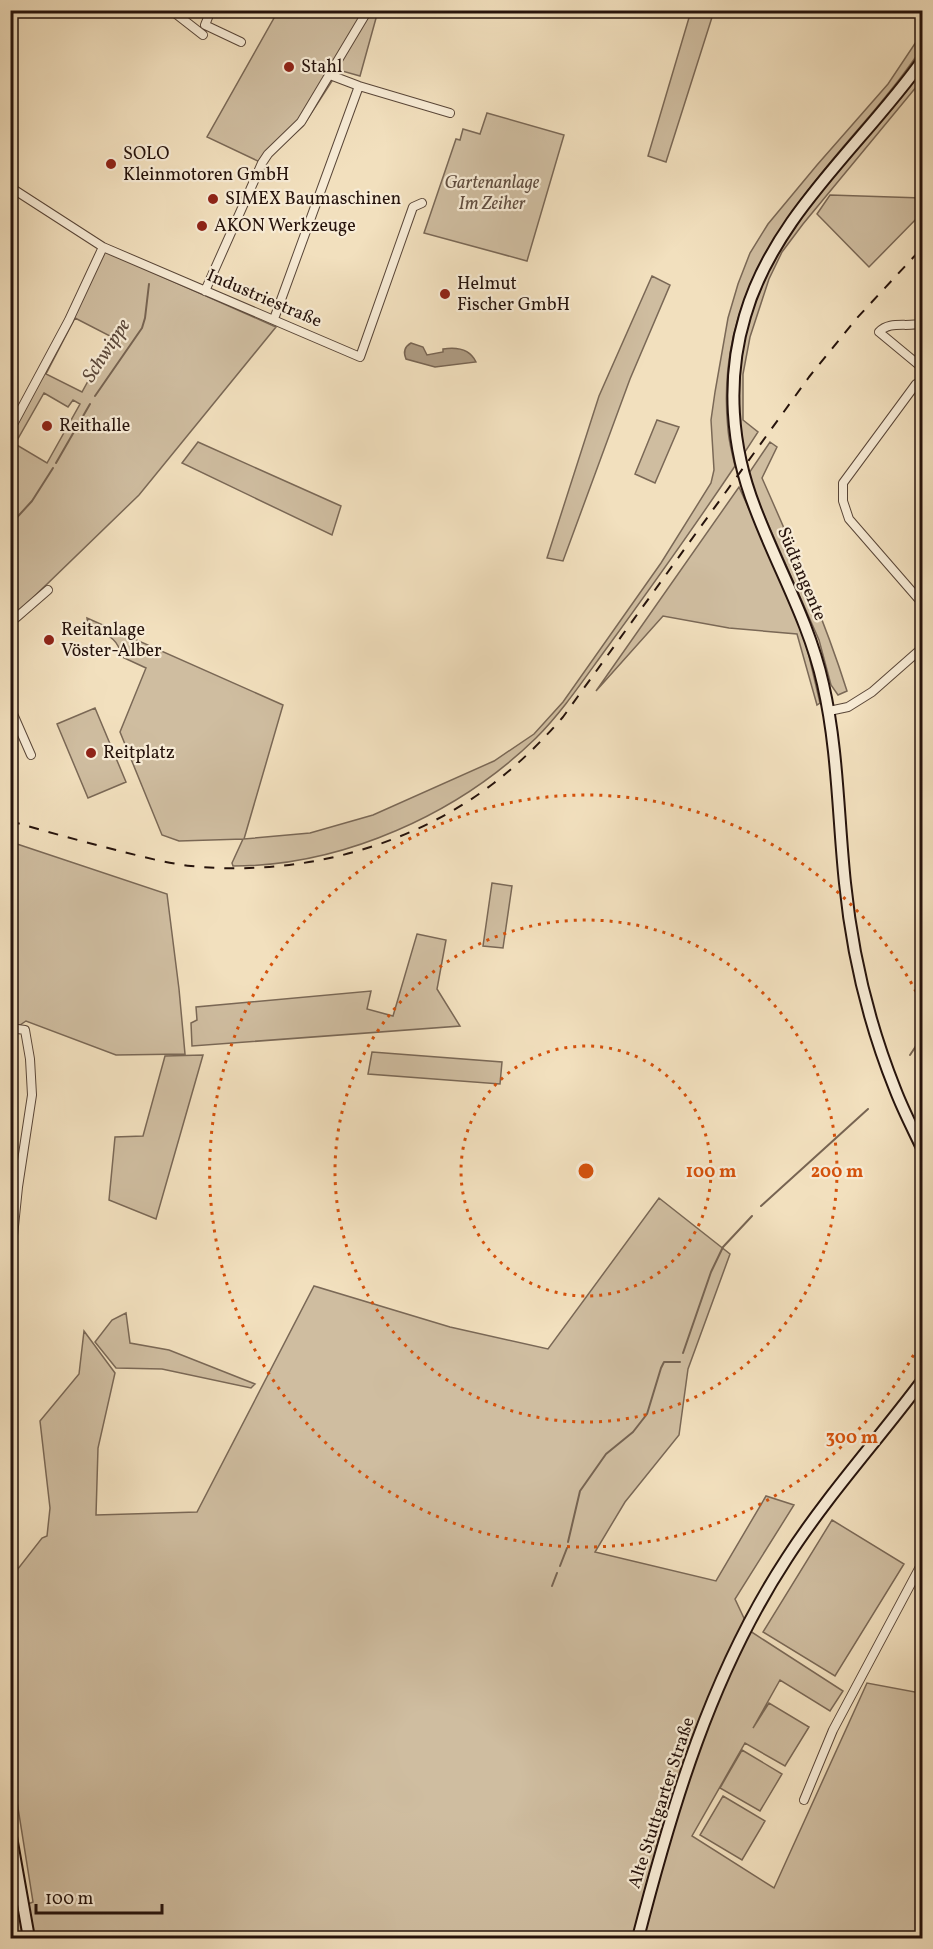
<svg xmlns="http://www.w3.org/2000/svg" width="933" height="1949" viewBox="0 0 933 1949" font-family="Vollkorn,serif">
<rect width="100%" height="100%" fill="#f2e0be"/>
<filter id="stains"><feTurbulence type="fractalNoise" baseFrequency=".00333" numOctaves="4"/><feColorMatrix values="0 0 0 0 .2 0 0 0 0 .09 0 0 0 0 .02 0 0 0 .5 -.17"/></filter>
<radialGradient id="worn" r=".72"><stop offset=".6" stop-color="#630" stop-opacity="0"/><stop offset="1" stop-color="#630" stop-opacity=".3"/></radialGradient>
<path fill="#cfbda0" stroke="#7a6856" stroke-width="1.5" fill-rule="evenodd" d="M278,11H378L360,76L339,70L303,126L262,163L207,137Z
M691,11H714L666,162L648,156Z
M922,33C922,37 923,43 922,46C922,50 918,55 915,58C902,77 888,94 873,112C791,207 714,295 728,430C729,442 732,454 735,466C694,527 652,586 609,645C586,676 564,710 536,738C458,814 343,866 233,866L232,863L243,839L179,841L162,835L120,732L146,668L120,656C121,638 102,633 88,625L87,618L283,705L244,839L310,833L373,815L494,761L534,734L563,702L661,563L711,483L714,470L711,420L715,392L728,318L738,284L750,253L768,224L817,165L888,84Z
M922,67V80L803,224L782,252L769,279L750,337L743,374V420L758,432L743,455C740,432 737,409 738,386C739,323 767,265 802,214Z
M487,113L564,135L527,261L424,233L456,139L460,140L463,129L480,134Z
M830,195L922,198V213L869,267L817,214Z
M100,249L276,327L139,495L14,616L11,617L10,432ZM75,318L112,337L82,392L46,374ZM44,393L68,407L73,400L80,404L47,463L15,444Z
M652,276L670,285L630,379L563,561L547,558L599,396Z
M657,420L679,427L655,483L635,474Z
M198,442L341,506L332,535L182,463Z
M770,442L777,447L762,478C793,548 824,618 847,691L838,695L831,685L819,640L747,476Z
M739,487L777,570L805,639L820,703L817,705L797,634L729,628L663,616L596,691Z
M95,708L126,782L88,798L57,724Z
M17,844L167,894L179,989L185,1054L116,1055L26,1021L17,1027L11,1026L10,862Z
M492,883L512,886L503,948L483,946Z
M417,934L446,940L437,989L460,1026L192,1046L191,1023L197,1020L196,1007L371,991L367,1009L393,1016Z
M372,1052L502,1062L500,1084L368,1074Z
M203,1055L156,1219L109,1200L115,1137L143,1136L165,1056Z
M659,1198L730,1254L688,1369L679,1435L625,1502L595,1552L716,1581L766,1496L794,1505L735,1599L750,1631L843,1691L830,1711L780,1680L753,1728L769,1703L809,1727L785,1766L745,1743L692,1836L774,1888L867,1683L920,1693L922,1691V1938H11V1911L33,1902L11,1764L10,1579L42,1538L47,1536L50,1508L40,1421L79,1374L84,1331L115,1373L98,1448L96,1515L197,1512L314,1286L450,1327L548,1349Z
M126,1313L130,1343L169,1350L255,1384L251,1388L162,1369L116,1368L95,1342L112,1320Z
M832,1520L904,1564L835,1676L763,1632Z
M742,1750L782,1774L760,1811L720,1788Z
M723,1796L765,1821L742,1860L700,1835Z"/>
<path fill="#ad9a81" stroke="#776452" stroke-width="1.5" d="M411,343L423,347L427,355L443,352V349C456,347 470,349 476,362L435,367L406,359C403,352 404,347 411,343Z"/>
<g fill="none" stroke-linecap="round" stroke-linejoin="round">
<path stroke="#776452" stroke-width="2" d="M95,396L142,328L145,318L149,284
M56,463L90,404
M10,525L32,501L53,468
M910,1055L922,1037
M761,1206L868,1109
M683,1353L711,1272L723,1247L752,1216
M568,1542L580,1491L606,1454L633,1432L647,1414L661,1368L664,1362H680
M560,1566L567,1548
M552,1586L557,1573"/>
<g stroke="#594638" stroke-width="10">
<path id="minor" d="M171,10L203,35
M211,10L205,25L241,42
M330,75L359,86L450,113
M10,187L103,247L360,357L413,207L422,203
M205,291L262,163L268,154L301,122L368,10
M274,319L359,86
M922,323C908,328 890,320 879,332L920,366L922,372
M922,381L916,384L843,483V501L849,519L922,603
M10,430L69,320L103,247
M10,623L48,590
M10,707L31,755
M829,711L848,707L872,692L922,648
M10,1028L25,1030L30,1059L32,1095L18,1187L10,1265
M804,1800L833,1730L922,1563"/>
</g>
<g stroke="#26130c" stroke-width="14">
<path id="secondary" d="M922,61C863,144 774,215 745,316C726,379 731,447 755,508C777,567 809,621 823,684C838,749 838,817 845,883C852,953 869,1024 895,1089C903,1110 913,1129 922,1148
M10,1831L29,1938
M638,1938C672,1806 711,1674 787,1558C827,1496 877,1441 922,1381"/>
</g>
<use href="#minor" stroke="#f7ebd5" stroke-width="8"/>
<use href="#secondary" stroke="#f7ebd5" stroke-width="10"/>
<path stroke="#26130c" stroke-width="2" stroke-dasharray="10 10" stroke-linecap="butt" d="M10,821C45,831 80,841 116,850C140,856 165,863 191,866C297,877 409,848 494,783C520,763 542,741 563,717L809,377L857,318L922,248"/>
</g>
<g fill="none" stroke="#d5520c" stroke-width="3" stroke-dasharray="3 6">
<circle cx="586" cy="1171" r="125"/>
<circle cx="586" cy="1171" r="251"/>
<path d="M922 1339A376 376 0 1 1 922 1003"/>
</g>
<g fill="#8f2418" stroke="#f7ebd5" stroke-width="2">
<circle cx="289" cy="67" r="6"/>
<circle cx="111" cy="164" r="6"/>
<circle cx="213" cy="199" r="6"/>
<circle cx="202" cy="226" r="6"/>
<circle cx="445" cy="294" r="6"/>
<circle cx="47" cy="426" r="6"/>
<circle cx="49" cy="640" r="6"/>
<circle cx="91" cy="753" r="6"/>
</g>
<g text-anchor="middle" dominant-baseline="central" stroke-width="4.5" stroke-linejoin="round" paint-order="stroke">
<g font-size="18" fill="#26130c" stroke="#f7ebd5" text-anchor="start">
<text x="301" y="67">Stahl</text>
<text x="123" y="154">SOLO<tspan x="123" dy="21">Kleinmotoren GmbH</tspan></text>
<text x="225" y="199">SIMEX Baumaschinen</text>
<text x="214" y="226">AKON Werkzeuge</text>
<text x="457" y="284">Helmut<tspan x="457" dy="21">Fischer GmbH</tspan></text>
<text x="59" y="426">Reithalle</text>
<text x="61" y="630">Reitanlage<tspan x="61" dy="21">Vöster-Alber</tspan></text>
<text x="103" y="753">Reitplatz</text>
</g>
<g font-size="18" font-style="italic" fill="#614e40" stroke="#f7ebd5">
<text x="492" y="183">Gartenanlage<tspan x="492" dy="21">Im Zeiher</tspan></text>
</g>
<g font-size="18" fill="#26130c" stroke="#f7ebd5">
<text transform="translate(264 299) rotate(23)">Industriestraße</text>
<text transform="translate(801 574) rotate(67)">Südtangente</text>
<text transform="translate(662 1803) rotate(-72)">Alte Stuttgarter Straße</text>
</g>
<g font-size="20" font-style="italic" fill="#5c493b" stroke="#f7ebd5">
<text transform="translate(107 351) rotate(-57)">Schwippe</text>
</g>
</g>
<circle cx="586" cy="1171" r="9" fill="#d5520c" stroke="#f7ebd5" stroke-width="3"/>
<g font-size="18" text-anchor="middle" font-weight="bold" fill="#d5520c" stroke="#f7ebd5" stroke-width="4.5" stroke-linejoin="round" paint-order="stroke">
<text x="711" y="1177">100 m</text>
<text x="837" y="1177">200 m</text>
<text x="852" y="1443">300 m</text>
</g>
<rect width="933" height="1949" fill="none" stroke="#f2e0be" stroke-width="36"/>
<rect x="12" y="12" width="909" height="1925" fill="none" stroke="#26130c" stroke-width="3"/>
<rect x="18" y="18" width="897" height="1913" fill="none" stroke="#26130c" stroke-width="1.5"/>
<path d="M36 1904v9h126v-9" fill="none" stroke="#26130c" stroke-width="3"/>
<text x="45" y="1904" font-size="18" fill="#26130c" stroke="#f7ebd5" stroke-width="4.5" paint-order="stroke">100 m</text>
<rect width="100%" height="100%" filter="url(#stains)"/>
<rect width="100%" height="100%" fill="url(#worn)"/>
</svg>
